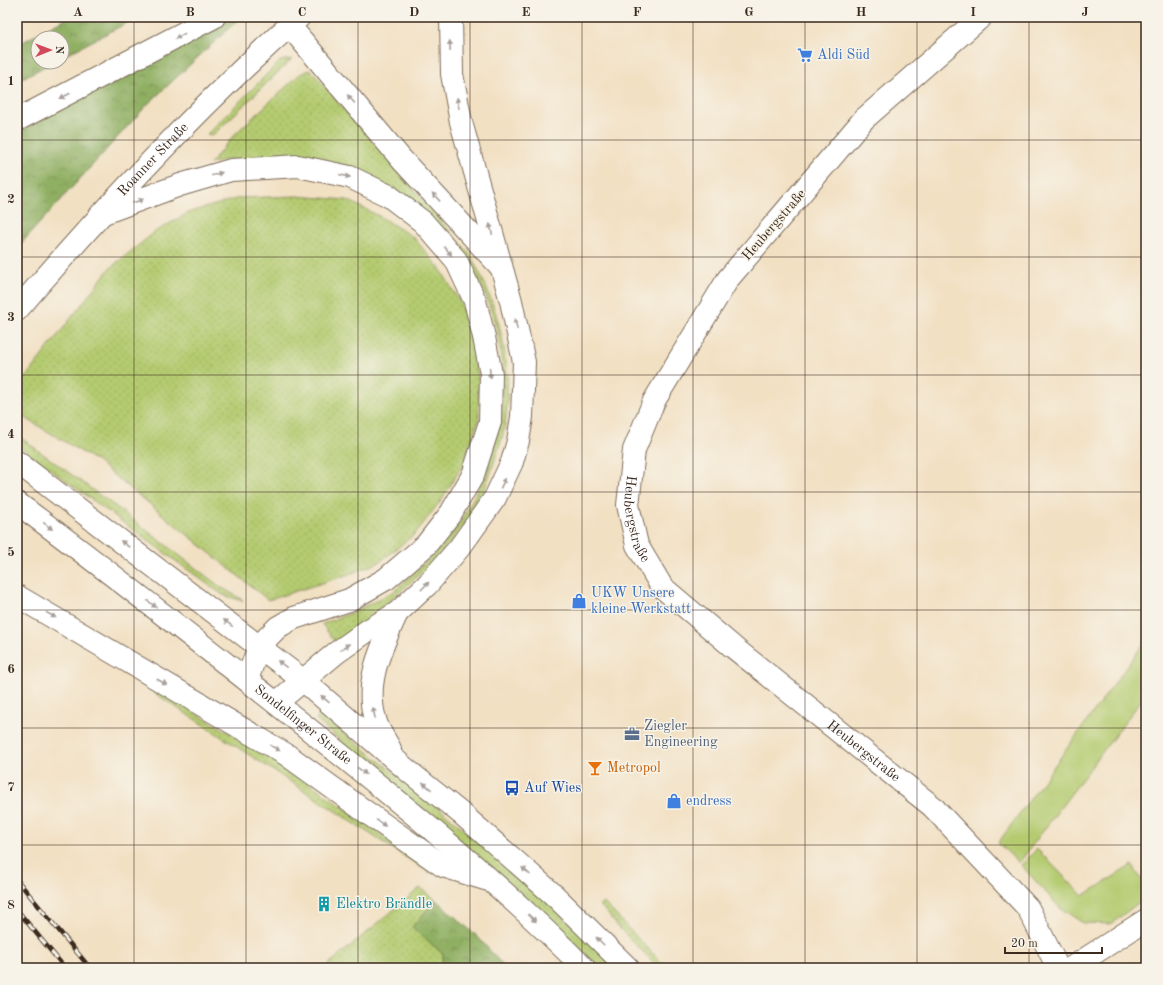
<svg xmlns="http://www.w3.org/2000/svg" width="1163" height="985" viewBox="0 0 1163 985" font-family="'Old Standard TT',serif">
<defs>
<pattern id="grass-dots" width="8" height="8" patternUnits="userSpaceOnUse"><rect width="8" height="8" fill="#b4cb70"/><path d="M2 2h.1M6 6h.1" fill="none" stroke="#9cae61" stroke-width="1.8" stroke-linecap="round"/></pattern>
<pattern id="forest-crowns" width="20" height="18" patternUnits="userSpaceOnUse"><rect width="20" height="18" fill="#8faf62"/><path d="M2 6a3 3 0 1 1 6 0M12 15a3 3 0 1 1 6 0" fill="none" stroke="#768f50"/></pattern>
</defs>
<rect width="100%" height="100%" fill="#f7f3e8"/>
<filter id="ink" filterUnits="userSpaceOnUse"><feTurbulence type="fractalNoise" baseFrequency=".025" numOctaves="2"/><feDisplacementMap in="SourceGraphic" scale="8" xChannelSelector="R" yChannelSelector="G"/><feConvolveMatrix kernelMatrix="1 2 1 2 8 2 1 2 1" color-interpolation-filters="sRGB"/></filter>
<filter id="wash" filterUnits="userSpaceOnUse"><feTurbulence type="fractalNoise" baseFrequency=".012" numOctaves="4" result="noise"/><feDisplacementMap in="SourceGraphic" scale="16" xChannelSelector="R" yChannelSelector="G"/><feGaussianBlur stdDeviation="0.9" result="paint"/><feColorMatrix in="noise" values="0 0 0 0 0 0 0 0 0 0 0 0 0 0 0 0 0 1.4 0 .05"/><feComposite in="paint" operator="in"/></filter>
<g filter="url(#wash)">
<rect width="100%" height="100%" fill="#f2e0c3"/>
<path fill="url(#grass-dots)" stroke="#787a47" d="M292,59L213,135L207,134L280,61Z
M309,70L314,74L469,253C499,305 514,364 505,424C504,435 499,446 496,456C489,480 479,505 464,525C428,572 382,608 336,644L322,624L351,613L393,592L432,556L461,521L484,478L500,424L503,373L498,333L487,299L477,276L465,256L393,188L230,159L210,164L236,133L300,74Z
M297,196L347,200L379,216L413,237L441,270L461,304L471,336L478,375L479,419L463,465L440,502L415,534L378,563L341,577L268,600L95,460L17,413V388L109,269L156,231L190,212L239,198Z
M17,435L123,512L219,586L243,600L242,601L223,595L210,586L17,445Z
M107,662L280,762L432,871L430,873Z
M320,715L426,797L505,864L619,968H601L497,872L316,720Z
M420,888L436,900L412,927L443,954L441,968H324Z
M604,903L667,968H659L620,929L600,905Z"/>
<path fill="url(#forest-crowns)" stroke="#656c40" d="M69,17H138L62,57V38H38V62H53L17,81V45Z
M229,17H241L147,105L17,248V133Z
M436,900L478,937L505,968H441L443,954L412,927Z"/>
<path fill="#b4cb70" stroke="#787a47" d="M1146,640V694L1019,863L998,843Z
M1037,849L1083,896L1132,865L1146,886V897L1111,924L1083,923L1060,908L1021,865Z"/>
</g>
<g filter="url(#ink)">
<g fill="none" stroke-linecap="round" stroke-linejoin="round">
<g stroke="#7b6a58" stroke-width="24">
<g id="minor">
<path id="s1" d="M981,17L864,119L728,279L654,401L634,450L628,505L637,545L662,587L733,647L932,806L1028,908L1058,968"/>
<path d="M1071,968L1146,920"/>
</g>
</g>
<g stroke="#7b6a58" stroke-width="24">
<g id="tertiary">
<path id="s2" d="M17,310C106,207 197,108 299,17"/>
</g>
</g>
<g stroke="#7b6a58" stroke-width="24">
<g id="secondary">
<path d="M289,25L402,160L500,266"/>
<path d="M17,120L214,17"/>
<path d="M101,214L180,185L231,170L298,166L350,177L389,196L423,222L456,260L475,301L484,337L491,374L490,422L473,475L451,513L426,545L386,579L349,600L294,618L278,627L259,646L247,680"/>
<path d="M17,462L304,681L407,770L463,815L555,896L628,968"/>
<path id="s3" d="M17,503C105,568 191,636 277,704C383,788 488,872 584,968"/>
<path d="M17,596L287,755L366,812L443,866L485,879"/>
<path d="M276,703L336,653L367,631L397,613L427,585L460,547L495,498L512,462L518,441L522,417L524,362L511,301L461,122L452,74L451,17"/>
<path d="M390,749C386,741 380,733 377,725C362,686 381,648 397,613"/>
</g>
</g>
<use href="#minor" stroke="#fff" stroke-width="22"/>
<use href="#tertiary" stroke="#fff" stroke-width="22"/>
<use href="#secondary" stroke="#fff" stroke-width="22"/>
<g stroke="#3b2a1e" stroke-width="4.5">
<path id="rail" d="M17,880L90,968
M17,910L65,968"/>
</g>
<use href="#rail" stroke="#f7f3e8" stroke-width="3" stroke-dasharray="9" stroke-linecap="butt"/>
</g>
<defs><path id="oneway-solid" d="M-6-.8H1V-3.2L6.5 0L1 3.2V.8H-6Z"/></defs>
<g fill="#a79f9a">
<use href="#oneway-solid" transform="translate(180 36) rotate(151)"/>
<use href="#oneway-solid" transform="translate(450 46) rotate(-92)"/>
<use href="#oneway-solid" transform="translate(65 96) rotate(153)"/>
<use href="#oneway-solid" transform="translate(351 99) rotate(-130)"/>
<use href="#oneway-solid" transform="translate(458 103) rotate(-100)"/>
<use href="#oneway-solid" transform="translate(217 174) rotate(-17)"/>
<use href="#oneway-solid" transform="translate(345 176) rotate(14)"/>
<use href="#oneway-solid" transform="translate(436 197) rotate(-133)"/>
<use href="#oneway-solid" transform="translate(138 201) rotate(-20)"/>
<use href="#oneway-solid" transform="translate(491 229) rotate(-104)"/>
<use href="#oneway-solid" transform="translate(448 251) rotate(49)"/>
<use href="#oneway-solid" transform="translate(516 324) rotate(-102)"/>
<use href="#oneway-solid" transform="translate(490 373) rotate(85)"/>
<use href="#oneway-solid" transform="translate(503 483) rotate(-65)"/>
<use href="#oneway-solid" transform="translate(48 526) rotate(37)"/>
<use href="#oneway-solid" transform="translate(125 544) rotate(-143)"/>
<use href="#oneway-solid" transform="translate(425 586) rotate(-45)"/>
<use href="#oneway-solid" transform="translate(152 604) rotate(38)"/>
<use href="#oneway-solid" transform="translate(51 615) rotate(29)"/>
<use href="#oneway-solid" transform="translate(228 623) rotate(-143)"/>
<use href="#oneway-solid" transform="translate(345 647) rotate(-36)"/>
<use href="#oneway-solid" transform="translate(282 664) rotate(-142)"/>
<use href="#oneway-solid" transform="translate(162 682) rotate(30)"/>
<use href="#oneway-solid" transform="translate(325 699) rotate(-139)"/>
<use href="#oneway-solid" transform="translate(374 713) rotate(-102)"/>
<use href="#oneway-solid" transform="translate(275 748) rotate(30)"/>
<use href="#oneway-solid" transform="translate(362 771) rotate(38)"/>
<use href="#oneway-solid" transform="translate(427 786) rotate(-141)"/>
<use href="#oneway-solid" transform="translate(381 823) rotate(34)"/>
<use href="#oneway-solid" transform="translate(526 871) rotate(-138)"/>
<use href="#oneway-solid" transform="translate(532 918) rotate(43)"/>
<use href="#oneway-solid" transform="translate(600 941) rotate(-135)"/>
</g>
</g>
<path fill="none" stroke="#3b2a1e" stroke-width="1" stroke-opacity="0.55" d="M134,17V968M246,17V968M358,17V968M470,17V968M582,17V968M693,17V968M805,17V968M917,17V968M1029,17V968M17,140H1146M17,257H1146M17,375H1146M17,492H1146M17,610H1146M17,728H1146M17,845H1146"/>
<defs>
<g id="supermarket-bare" transform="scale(1.2)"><path d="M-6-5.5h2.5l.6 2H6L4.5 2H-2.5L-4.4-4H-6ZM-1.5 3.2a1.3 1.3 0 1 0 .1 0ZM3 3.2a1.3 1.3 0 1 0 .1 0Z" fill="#3f7fe0" stroke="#f7f3e8" stroke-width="2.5" paint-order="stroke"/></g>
<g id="shop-bare" transform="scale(1.2)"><path d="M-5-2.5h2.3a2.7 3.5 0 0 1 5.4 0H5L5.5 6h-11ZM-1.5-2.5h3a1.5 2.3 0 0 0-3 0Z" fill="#3f7fe0" stroke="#f7f3e8" stroke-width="2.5" paint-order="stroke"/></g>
<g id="office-bare" transform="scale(1.2)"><path d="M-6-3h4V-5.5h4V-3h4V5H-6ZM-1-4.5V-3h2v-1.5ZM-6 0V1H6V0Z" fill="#5c6f8a" stroke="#f7f3e8" stroke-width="2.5" paint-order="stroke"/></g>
<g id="bar-bare" transform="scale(1.2)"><path d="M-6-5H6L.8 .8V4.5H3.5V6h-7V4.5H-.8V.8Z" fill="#e8710a" stroke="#f7f3e8" stroke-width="2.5" paint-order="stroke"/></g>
<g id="bus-bare" transform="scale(1.2)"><path d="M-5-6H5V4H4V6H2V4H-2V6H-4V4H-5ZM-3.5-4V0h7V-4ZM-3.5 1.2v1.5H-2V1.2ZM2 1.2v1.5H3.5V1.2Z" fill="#1a4fb4" stroke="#f7f3e8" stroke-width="2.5" paint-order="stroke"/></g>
<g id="building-bare" transform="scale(1.2)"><path d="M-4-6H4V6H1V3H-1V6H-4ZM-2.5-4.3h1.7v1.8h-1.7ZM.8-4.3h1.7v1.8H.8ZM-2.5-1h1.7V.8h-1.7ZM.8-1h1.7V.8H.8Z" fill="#0f9aa8" stroke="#f7f3e8" stroke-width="2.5" paint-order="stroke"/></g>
</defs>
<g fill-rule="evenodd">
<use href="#supermarket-bare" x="805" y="55"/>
<use href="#shop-bare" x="579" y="601"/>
<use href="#office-bare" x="632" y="734"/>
<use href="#bar-bare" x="595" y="768"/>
<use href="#bus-bare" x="512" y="788"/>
<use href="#shop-bare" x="674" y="801"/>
<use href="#building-bare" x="324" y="904"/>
</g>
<g text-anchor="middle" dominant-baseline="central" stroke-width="3" stroke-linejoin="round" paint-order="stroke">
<g font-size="14" fill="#366cbe" stroke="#f7f3e8" text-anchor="start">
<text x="817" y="55">Aldi Süd</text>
<text x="591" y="593">UKW Unsere<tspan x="591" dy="16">kleine Werkstatt</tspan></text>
<text x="686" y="801">endress</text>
</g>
<g font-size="14" fill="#3b2a1e" stroke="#f7f3e8">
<text stroke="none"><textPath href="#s2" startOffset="203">Roanner Straße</textPath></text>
<text transform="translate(774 225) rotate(-49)">Heubergstraße</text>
<text stroke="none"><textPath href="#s1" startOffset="631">Heubergstraße</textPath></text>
<text stroke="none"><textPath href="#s3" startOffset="362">Sondelfinger Straße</textPath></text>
<text stroke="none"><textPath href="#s1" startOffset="966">Heubergstraße</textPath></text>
</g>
<g font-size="14" fill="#4e5e75" stroke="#f7f3e8" text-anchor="start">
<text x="644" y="726">Ziegler<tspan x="644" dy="16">Engineering</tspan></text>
</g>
<g font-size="14" fill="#c56008" stroke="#f7f3e8" text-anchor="start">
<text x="607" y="768">Metropol</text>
</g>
<g font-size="14" fill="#164399" stroke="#f7f3e8" text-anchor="start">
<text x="524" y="788">Auf Wies</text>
</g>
<g font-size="14" fill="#0d838f" stroke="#f7f3e8" text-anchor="start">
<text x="336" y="904">Elektro Brändle</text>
</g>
</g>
<rect width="1163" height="985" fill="none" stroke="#f7f3e8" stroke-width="44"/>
<g transform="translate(50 50) rotate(89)"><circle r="19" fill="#f7f3e8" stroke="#aca397"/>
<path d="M0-3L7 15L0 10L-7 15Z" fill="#d1495b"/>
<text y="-6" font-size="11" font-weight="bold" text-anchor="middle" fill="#3b2a1e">N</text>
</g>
<path d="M1005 947v6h97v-6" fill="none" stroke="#3b2a1e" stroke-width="2"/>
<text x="1011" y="947" font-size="12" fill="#3b2a1e" stroke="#f7f3e8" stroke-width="3" paint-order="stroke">20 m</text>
<rect x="22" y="22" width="1119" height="941" fill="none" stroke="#3b2a1e" stroke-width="1.5"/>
<g font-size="13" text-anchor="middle" font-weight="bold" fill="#3b2a1e">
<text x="78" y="16">A</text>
<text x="190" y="16">B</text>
<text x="302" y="16">C</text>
<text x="414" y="16">D</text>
<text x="526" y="16">E</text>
<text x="637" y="16">F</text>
<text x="749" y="16">G</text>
<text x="861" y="16">H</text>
<text x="973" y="16">I</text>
<text x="1085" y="16">J</text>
<text x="11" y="85">1</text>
<text x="11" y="203">2</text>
<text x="11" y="321">3</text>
<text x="11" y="438">4</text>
<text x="11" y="556">5</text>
<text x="11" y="673">6</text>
<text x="11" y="791">7</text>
<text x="11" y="909">8</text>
</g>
</svg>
